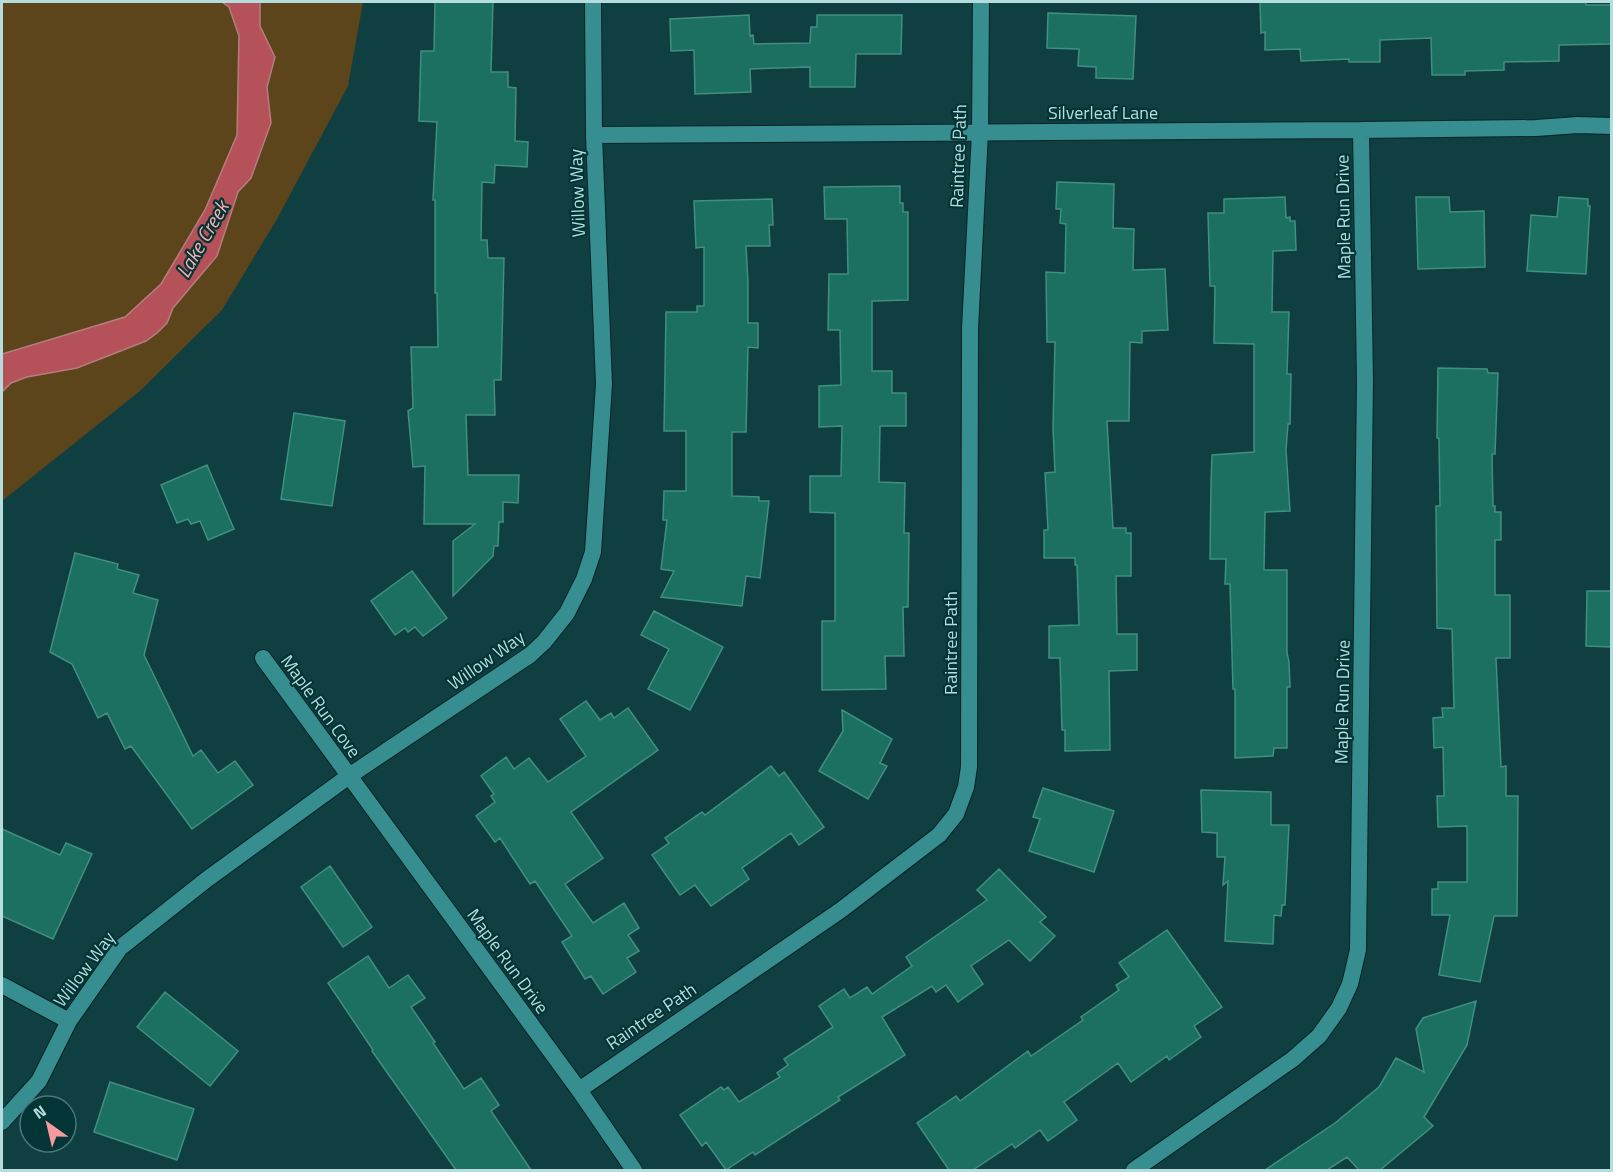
<svg xmlns="http://www.w3.org/2000/svg" width="1613" height="1172" viewBox="0 0 1613 1172" font-family="'Titillium Web',sans-serif">
<rect width="100%" height="100%" fill="#103f41"/>
<path fill="#5c441b" d="M2,2H363L348,86L277,219L222,310L140,391L2,501Z"/>
<path fill="#b55259" stroke="#b57c81" stroke-width="1.5" d="M222,2H260V26L275,57L267,87L271,123L251,178L238,192L217,256L173,308L167,323L157,333L146,341L77,368L27,377L11,383L2,392V354L125,317L161,284L205,210L237,135L239,36L229,7Z"/>
<path fill="#1b7061" stroke="#408f7f" stroke-width="1.5" d="M435,2H493L491,72H508V87L516,88L515,141L528,142L527,167L495,165L494,183L482,182L481,240H487L488,258H504L501,380H494L495,415H466L468,475H519L518,503L503,502V522H499L498,546H494L493,556L453,596V541L475,524H424L425,466L413,467L408,411L413,408L411,347H438L437,293H435V200H433L437,122L419,121L421,51H434Z
M1260,2H1586V5H1611V44L1559,45V61L1504,62V70L1465,71V75H1432L1431,38L1380,40V62H1349V59L1301,61L1300,49L1265,50V32L1261,33Z
M1048,13L1136,16L1133,79L1096,78V67L1078,66L1079,49L1047,48Z
M749,15L750,36L753,35L754,44L810,43L811,27H817V15H902L901,54H856L855,87H810V67L750,69L751,92L695,94L694,50L671,51L670,19Z
M1057,182L1114,184L1113,228L1134,229L1133,270L1165,269L1168,330L1142,331V343L1130,342L1129,421H1107L1113,528H1126V533H1131V576H1116L1117,634H1137V670L1109,671L1110,750L1065,751V730H1062L1060,658H1049V626L1079,625L1077,565H1075V558H1044V530H1048L1045,473L1055,472L1053,428L1055,342H1047L1046,272L1065,273L1066,224L1060,223L1061,209H1056Z
M900,186V203H903V212H908V300L872,301V371H892V393H906V426H880L879,482L905,483L904,533H909L908,607H903L904,656H885L886,689L822,690V621H835V513L810,512V476H841L842,426L819,427V386L841,385L840,330H828L829,274H848L847,219H825L824,187Z
M1285,197L1286,218L1290,217V221H1295L1296,250L1273,251L1272,312H1289L1287,374H1291L1290,424H1288L1286,450L1290,511L1265,512L1264,570H1287V653L1289,662L1290,687H1287V748H1274L1273,756L1235,758V689H1233L1230,584H1225L1226,559H1210L1211,483L1212,455L1254,452V344L1214,343L1215,286H1210L1208,213H1224V199Z
M1416,197H1449L1450,212L1484,211L1485,267L1418,269Z
M1559,197L1588,199V206H1590L1586,274L1527,271L1531,215L1557,217Z
M772,199L773,225H769L770,246H746L748,283V323H758V348L748,347L746,432H732V496L759,497V501H769L760,578L746,576L742,606L661,597L674,571L661,569L667,520H663L664,491H686V431H664L666,312H697V306H704V247L696,248L694,201Z
M1438,368L1487,369L1488,373H1498L1495,454H1492L1493,506H1495V512H1501V540H1495V595H1510V658H1496L1501,767L1506,766V796H1518L1517,916H1494L1480,982L1439,975L1450,915H1432V889H1438V882H1467V826L1438,827L1437,796H1444L1443,747L1434,748L1433,718L1443,717L1442,708H1454L1452,629L1437,628L1436,506H1440L1439,438H1437Z
M294,413L345,421L332,506L281,499Z
M207,465L234,529L208,540L200,521L191,524L188,519L177,523L161,485Z
M75,553L118,564L117,569L139,575L133,593L158,600L144,655L193,756L201,750L218,773L235,761L253,785L192,829L131,746L125,749L107,713L98,718L72,664L50,652Z
M412,571L447,618L423,636L415,627L408,632L405,628L395,635L371,601Z
M1587,591H1611V647L1586,646Z
M654,611L723,647L690,710L648,689L669,649L641,635Z
M586,701L600,720L611,713L614,718L628,708L658,750L571,812L603,858L565,884L593,923L624,903L639,928L628,935L639,951L627,958L636,972L603,994L591,976L585,979L562,942L572,936L535,881L530,884L500,838L495,842L476,816L495,802L491,796L494,794L481,776L506,757L514,769L529,758L548,782L586,756L560,719Z
M842,710L892,739L880,763L887,766L868,799L819,771L843,731Z
M771,766L779,776L784,772L824,827L799,845L791,833L742,868L749,879L711,906L695,885L680,895L652,855L669,843L665,838L702,812L705,815Z
M1043,788L1114,811L1094,872L1029,851L1040,819L1033,817Z
M1201,790L1271,792V825H1289L1285,905H1282L1281,916L1274,915L1273,944L1225,941L1228,881L1223,885L1225,857H1217V833L1202,832Z
M2,829L60,855L66,843L92,854L53,939L2,916Z
M330,866L372,927L343,947L301,887Z
M999,869L1046,917L1040,922L1055,936L1030,961L1009,940L971,966L983,984L958,1002L946,985L936,992L932,986L882,1017L905,1055L838,1097L840,1100L755,1155L753,1152L726,1170L706,1142L702,1146L680,1115L721,1087L724,1090L728,1087L739,1102L780,1077L777,1073L788,1065L784,1059L833,1027L819,1006L844,989L850,998L867,987L872,994L912,966L906,957L987,900L977,890Z
M1167,930L1222,1007L1194,1026L1201,1037L1169,1060L1167,1056L1131,1082L1118,1063L1064,1102L1077,1120L1048,1141L1040,1130L1015,1148L1012,1144L973,1170H949L917,1123L956,1096L960,1101L1028,1051L1031,1056L1083,1020L1081,1017L1119,990L1116,985L1129,977L1119,963Z
M368,956L389,988L408,975L425,998L411,1007L435,1042L433,1043L464,1089L481,1078L499,1105L491,1111L531,1170H456L372,1051L373,1050L328,983Z
M165,992L238,1051L210,1086L137,1027Z
M1476,1001L1467,1045L1424,1117L1433,1126L1380,1170H1359L1347,1157L1327,1170H1265L1335,1123L1379,1087L1396,1058L1424,1072L1416,1029L1423,1018Z
M110,1082L194,1109L177,1160L94,1132Z"/>
<g fill="none" stroke-linecap="round" stroke-linejoin="round">
<g stroke="#082425" stroke-width="18">
<path id="minor" d="M594,135L1361,130L1536,128L1578,125L1612,126
M263,658L579,1090L634,1170
M2,985L69,1021
M579,1090L841,910L939,835L956,814L966,787L969,767L970,329L980,132L981,2
M2,1122L39,1081L69,1021L120,948L206,880L349,776L530,655L544,642L567,613L584,579L593,552L604,384L594,135L593,2
M1134,1170L1293,1059L1319,1036L1339,1008L1350,984L1358,950L1365,381L1361,130"/>
</g>
<use href="#minor" stroke="#368e90" stroke-width="16"/>
</g>
<g text-anchor="middle" dominant-baseline="central" stroke-width="4.5" stroke-linejoin="round" paint-order="stroke">
<g font-size="18" fill="#b5dddd" stroke="#033536">
<text x="1103" y="112">Silverleaf Lane</text>
<text transform="translate(958 156) rotate(-88)">Raintree Path</text>
<text transform="translate(577 193) rotate(-92)">Willow Way</text>
<text transform="translate(1343 217) rotate(-91)">Maple Run Drive</text>
<text transform="translate(950 643) rotate(-90)">Raintree Path</text>
<text transform="translate(486 660) rotate(-35)">Willow Way</text>
<text transform="translate(1342 702) rotate(-89)">Maple Run Drive</text>
<text transform="translate(321 706) rotate(54)">Maple Run Cove</text>
<text transform="translate(508 961) rotate(54)">Maple Run Drive</text>
<text transform="translate(84 969) rotate(-53)">Willow Way</text>
<text transform="translate(651 1016) rotate(-34)">Raintree Path</text>
</g>
<g font-size="20" font-style="italic" fill="#fdadae" stroke="#033536">
<text transform="translate(202 239) rotate(-60)">Lake Creek</text>
</g>
</g>
<rect width="1613" height="1172" fill="none" stroke="#b5dddd" stroke-width="6"/>
<g transform="translate(48 1124) rotate(326)"><circle r="28" fill="#033536" stroke="#4a7879" stroke-width="1.5"/>
<path d="M0-4.5L10 22L0 15L-10 22Z" fill="#f59b9d"/>
<text y="-9" font-size="16" font-weight="bold" text-anchor="middle" fill="#b5dddd">N</text>
</g>
</svg>
